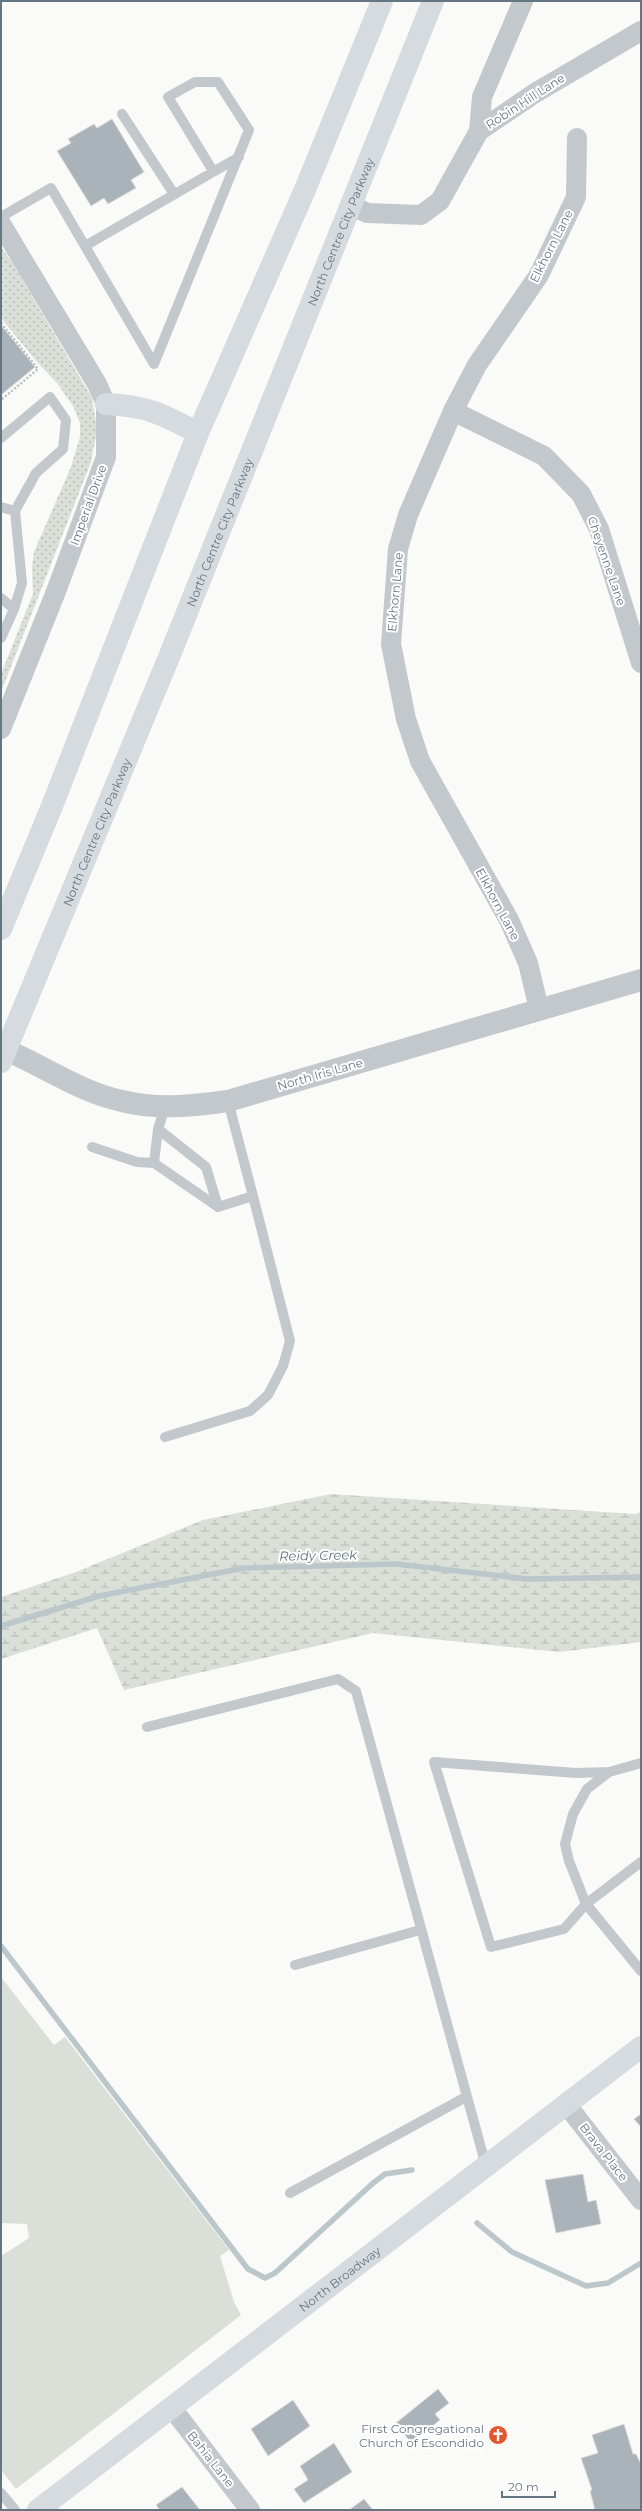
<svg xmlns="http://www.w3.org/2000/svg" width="642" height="2511" viewBox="0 0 642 2511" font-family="Montserrat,sans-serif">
<defs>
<pattern id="green-dots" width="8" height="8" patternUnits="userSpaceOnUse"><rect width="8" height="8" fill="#dadfd7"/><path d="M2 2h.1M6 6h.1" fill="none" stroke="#b4b9b4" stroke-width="1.8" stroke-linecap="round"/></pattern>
<pattern id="wetland-marsh" width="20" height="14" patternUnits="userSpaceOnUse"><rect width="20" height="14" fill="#dadfd7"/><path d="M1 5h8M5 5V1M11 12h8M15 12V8" fill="none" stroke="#b4b9b4"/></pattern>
</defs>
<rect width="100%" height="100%" fill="#fafaf8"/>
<path fill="url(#green-dots)" d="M1,247L12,262L92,398L97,430L91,462L1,692V674L33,594L32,568L34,552L71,467L80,437V423L73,406L57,383L37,362L1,318Z"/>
<path fill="url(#wetland-marsh)" d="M331,1494L635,1514L641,1512V1642L559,1652L373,1633L124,1690L97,1628L1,1659V1597L76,1572L203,1520Z"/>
<path fill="#dadfd7" d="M1,1977L54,2045L65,2037L229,2250L220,2256L234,2302L241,2315L16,2489L1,2470V2256L29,2238L27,2224L1,2223Z"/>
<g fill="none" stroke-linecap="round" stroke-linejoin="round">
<path stroke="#bbc7cb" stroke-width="5.5" d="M1,1626L99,1596L244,1568L396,1564L527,1579L641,1577
M1,1946L248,2269L265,2278L275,2273L372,2184L385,2174L412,2170
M477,2223L512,2252L586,2286L608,2283L641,2263"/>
</g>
<path fill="#aab3b9" stroke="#dcdcda" d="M112,119L144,172L131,180L136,188L108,204L104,198L91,206L57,151L71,143L68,139L94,124L97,128Z
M1,325L35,367L1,395Z
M641,2114V2127L634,2119Z
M583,2174L588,2202L596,2200L601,2224L556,2233L545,2180Z
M438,2389L449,2403L435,2414L440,2420L411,2443L396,2423Z
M293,2400L310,2426L268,2456L251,2429Z
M624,2424L633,2454H636L641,2464V2510H595L590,2491L592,2490L581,2458L598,2453L592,2435Z
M334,2443L352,2472L304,2503L294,2489L308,2480L300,2466Z
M182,2487L200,2510H160L156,2505Z
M364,2499L373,2510H349Z"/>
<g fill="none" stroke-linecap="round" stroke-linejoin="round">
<path stroke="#bbbfc2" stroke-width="2.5" stroke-dasharray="2 2" stroke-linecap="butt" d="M1,323L38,369L1,400"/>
<path stroke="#c3c8cc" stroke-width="10" d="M122,114L174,194
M1,217L51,188L154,364L249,130L218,82H195L168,97L213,171
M85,246L239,157
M1,438L50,397L66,420L63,449L36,473L15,511L22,583L14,609
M1,507L15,511
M1,598L14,609L1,638
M158,1129L206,1167L218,1207
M92,1147L137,1162L154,1163L158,1129L165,1108
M154,1163L218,1207L253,1196L228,1101
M165,1437L250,1411L268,1395L283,1366L290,1341L253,1196
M147,1727L338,1679L356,1691L486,2166
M641,1763L609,1772L587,1789L573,1814L565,1844L569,1861L586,1904L641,1971
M609,1772L576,1773L434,1762L491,1947L564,1929L586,1904L641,1862
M295,1965L420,1930
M290,2193L466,2097
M1,2493L15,2510"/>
<path stroke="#c3c8cc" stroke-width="20" d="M479,131L482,97L523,1
M351,205L367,213L421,215L440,201L479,131L535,93L641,31
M1,224L97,384L106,404V457L55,594L1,729
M453,411L544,456L581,494L599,529L641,663
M539,1009L528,963L509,920L420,761L406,719L391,644L398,549L408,515L453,411L477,365L539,275L576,197L577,138
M566,2104L641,2200
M172,2408L250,2510"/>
<path stroke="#c3c8cc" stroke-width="22" d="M1,1048C41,1064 79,1092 122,1101C157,1110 193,1106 228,1101L641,980"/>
<path stroke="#d6dbdf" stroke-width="22" id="s1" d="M38,2510L641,2047"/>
<g stroke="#d6dbdf" stroke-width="22">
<path d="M106,404C148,406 162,414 198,433"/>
<path d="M1,929L52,806L198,433L304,192L382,1"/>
<path id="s2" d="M1,1062L169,657L433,1"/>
</g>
</g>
<defs>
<g id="church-disc" transform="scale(1)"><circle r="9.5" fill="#e4572e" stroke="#fff"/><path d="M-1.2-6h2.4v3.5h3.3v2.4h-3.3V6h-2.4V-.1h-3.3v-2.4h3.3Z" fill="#fff"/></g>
</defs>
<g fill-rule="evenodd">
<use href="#church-disc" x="498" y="2435"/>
</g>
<g text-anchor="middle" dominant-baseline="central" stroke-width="4" stroke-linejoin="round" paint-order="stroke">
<g font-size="12" fill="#657683" stroke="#fff">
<text transform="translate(525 101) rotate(-33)">Robin Hill Lane</text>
<text stroke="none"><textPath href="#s2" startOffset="897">North Centre City Parkway</textPath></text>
<text transform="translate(551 246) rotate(-63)">Elkhorn Lane</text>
<text transform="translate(88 505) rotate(-70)">Imperial Drive</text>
<text stroke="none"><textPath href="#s2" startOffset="573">North Centre City Parkway</textPath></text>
<text transform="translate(607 561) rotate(71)">Cheyenne Lane</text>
<text transform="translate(395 592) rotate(-85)">Elkhorn Lane</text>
<text stroke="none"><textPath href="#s2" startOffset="249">North Centre City Parkway</textPath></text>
<text transform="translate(498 904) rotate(62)">Elkhorn Lane</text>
<text transform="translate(320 1074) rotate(-16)">North Iris Lane</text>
<text transform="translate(604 2152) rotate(52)">Brava Place</text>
<text stroke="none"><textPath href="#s1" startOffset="380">North Broadway</textPath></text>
<text transform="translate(211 2459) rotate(52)">Bahia Lane</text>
</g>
<g font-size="12" fill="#657683" stroke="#fff" text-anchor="end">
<text x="484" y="2428">First Congregational<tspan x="484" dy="14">Church of Escondido</tspan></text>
</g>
<g font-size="13" font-style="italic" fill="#60757c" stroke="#fff">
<text transform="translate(318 1555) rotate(-1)">Reidy Creek</text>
</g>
</g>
<rect width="642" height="2511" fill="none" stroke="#657683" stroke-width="4"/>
<path d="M502 2491v6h53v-6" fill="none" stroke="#657683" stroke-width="2"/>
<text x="508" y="2491" font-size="12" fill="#657683" stroke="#ffffff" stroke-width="3" paint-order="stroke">20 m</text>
</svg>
